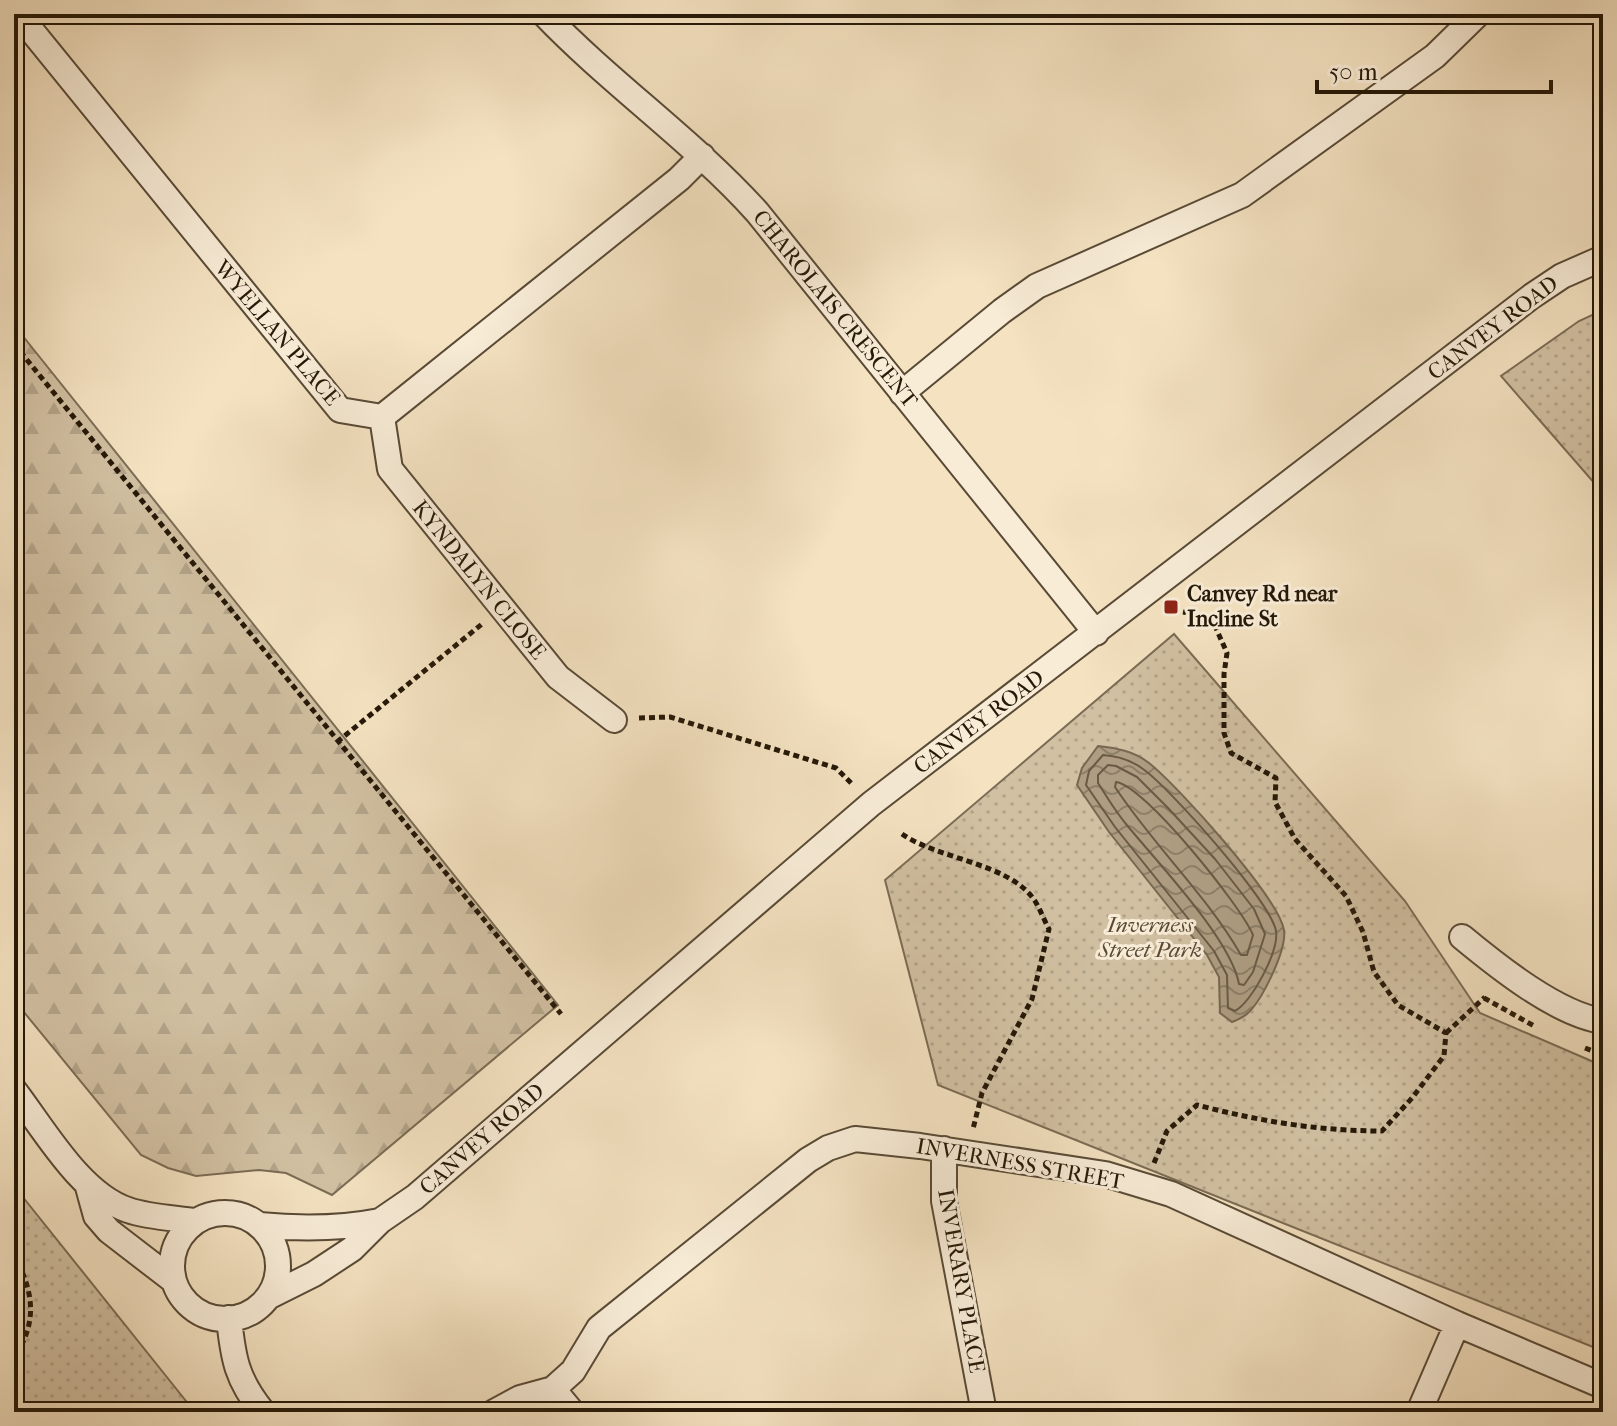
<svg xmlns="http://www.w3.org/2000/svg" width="1617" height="1426" viewBox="0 0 1617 1426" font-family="'IM FELL French Canon',serif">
<defs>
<pattern id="forest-firs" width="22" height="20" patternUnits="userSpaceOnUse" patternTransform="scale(2)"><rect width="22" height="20" fill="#d1c0a2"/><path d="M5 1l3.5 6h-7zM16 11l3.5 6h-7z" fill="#b3a48a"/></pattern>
<pattern id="park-dots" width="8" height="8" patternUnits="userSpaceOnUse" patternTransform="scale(2)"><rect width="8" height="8" fill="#d1c0a2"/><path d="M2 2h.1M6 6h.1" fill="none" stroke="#b3a48a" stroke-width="1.8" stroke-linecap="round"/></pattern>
<pattern id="water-waves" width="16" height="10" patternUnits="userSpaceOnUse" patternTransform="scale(2)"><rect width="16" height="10" fill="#ae9d82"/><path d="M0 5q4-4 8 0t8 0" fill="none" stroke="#8d7f68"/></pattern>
</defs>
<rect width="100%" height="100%" fill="#f4e2c1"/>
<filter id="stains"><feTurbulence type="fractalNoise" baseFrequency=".0025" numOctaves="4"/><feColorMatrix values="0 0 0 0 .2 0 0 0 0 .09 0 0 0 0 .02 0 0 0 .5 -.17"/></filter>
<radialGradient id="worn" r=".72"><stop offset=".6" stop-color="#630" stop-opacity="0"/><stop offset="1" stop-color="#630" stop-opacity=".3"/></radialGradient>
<path fill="url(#forest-firs)" stroke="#7b6c55" stroke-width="2" d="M14,325L558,1005L332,1195L286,1173L259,1170L196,1176L168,1168L141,1155L14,1000Z"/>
<path fill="url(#park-dots)" stroke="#7b6c55" stroke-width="2" d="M1603,310V493L1501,376L1579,321Z
M1174,634L1405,901L1480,1013L1603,1066V1351L938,1085L885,880Z
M14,1186L190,1406L183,1412H14Z"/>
<path fill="url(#water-waves)" stroke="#776851" stroke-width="2" d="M1098,746C1116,748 1134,751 1149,763C1178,786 1278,897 1284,930C1287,950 1262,1000 1248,1013C1244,1017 1237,1020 1232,1022L1220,1013L1219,977L1207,955L1109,832L1077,785L1082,768Z"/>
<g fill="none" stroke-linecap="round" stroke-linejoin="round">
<path stroke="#6a5a45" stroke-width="2" d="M1103,755C1117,756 1131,760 1143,769C1169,787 1271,902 1276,931C1279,951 1252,1002 1235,1011L1228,1008L1227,975L1214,951L1115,827L1086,785L1089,771Z
M1108,765L1116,766L1137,777L1168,808L1215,859L1254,909L1265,934L1253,972L1244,985L1239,984C1231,939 1156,861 1126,824C1115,811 1107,797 1098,783V775Z
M1116,782C1144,785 1241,906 1253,935L1247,955H1241C1206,894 1153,845 1115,787Z"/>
<g stroke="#594a36" stroke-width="28">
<path id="street" d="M18,14L340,410L382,417L679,179L702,156
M544,14C611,84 692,140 757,212L1096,633
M902,393L1002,311L1037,286L1242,195L1435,56L1478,14
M382,417L390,469L558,677L614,720
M1462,937C1497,966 1558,1015 1603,1021
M14,1090C44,1129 80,1194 128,1210C148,1217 173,1218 195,1221
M944,1149V1201L984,1412
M88,1187L96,1216L109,1231L174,1281
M172 1266a53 53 0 1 1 106 0a53 53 0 1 1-106 0Z
M259,1225C300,1229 339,1229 380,1221
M270,1296L314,1274L352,1249L380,1221L415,1197L871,804L1532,296L1562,276L1603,258
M229,1318C233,1359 237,1380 263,1412
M553,1389L572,1412
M494,1412L520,1398L553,1389L573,1371L599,1328L808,1160L828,1148L855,1139L920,1146L1105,1174L1171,1194L1457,1324L1603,1386
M1419,1412L1457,1324"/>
</g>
<path stroke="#251808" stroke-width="5" stroke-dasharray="6 4" stroke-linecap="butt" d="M14,344L561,1014
M639,718L670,717L836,768L852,784
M337,742L482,624
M902,834C940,860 1010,863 1035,901C1040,909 1044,920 1049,929L1032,999L982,1093L973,1129
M1484,998L1536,1027
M1446,1033L1485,997
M1585,1048L1603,1055
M1154,1163L1167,1131L1197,1105C1259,1121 1318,1131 1382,1131L1412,1098L1444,1056L1446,1033L1398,1005L1374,972L1363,932L1346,896L1295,839L1275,802L1276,778L1231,753L1224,733V674L1227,653L1211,617L1183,612
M14,1254C33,1292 39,1320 14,1358"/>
<use href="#street" stroke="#f8ecd7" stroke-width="24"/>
</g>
<rect fill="#8f2418" stroke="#f8ecd7" stroke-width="3" x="1163" y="599" width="16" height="16" rx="4"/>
<g text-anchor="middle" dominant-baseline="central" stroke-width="6" stroke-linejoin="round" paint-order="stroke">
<g font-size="22" fill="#251808" stroke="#f8ecd7">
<text transform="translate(835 309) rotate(51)">CHAROLAIS CRESCENT</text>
<text transform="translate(1493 328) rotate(-37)">CANVEY ROAD</text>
<text transform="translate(277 333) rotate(50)">WYELLAN PLACE</text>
<text transform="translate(479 580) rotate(51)">KYNDALYN CLOSE</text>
<text transform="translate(979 722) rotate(-37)">CANVEY ROAD</text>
<text transform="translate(482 1139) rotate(-41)">CANVEY ROAD</text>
<text transform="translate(1020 1164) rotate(10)">INVERNESS STREET</text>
<text transform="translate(961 1281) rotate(80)">INVERARY PLACE</text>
</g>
<g font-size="22" font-weight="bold" fill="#251808" stroke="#f8ecd7" text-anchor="start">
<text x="1187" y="594">Canvey Rd near<tspan x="1187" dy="25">Incline St</tspan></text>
</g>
<g font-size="22" font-style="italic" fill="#594a36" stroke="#f8ecd7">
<text x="1150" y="925">Inverness<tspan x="1150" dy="25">Street Park</tspan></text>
</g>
</g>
<rect width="1617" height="1426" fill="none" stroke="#f4e2c1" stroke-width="48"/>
<rect x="16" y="16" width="1585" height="1394" fill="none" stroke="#251808" stroke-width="4"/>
<rect x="24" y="24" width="1569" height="1378" fill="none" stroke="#251808" stroke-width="2"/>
<path d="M1317 80v12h234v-12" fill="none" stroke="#251808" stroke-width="4"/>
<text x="1329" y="80" font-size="24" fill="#251808" stroke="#f8ecd7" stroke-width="6" paint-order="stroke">50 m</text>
<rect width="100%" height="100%" filter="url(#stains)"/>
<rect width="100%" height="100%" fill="url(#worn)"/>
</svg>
